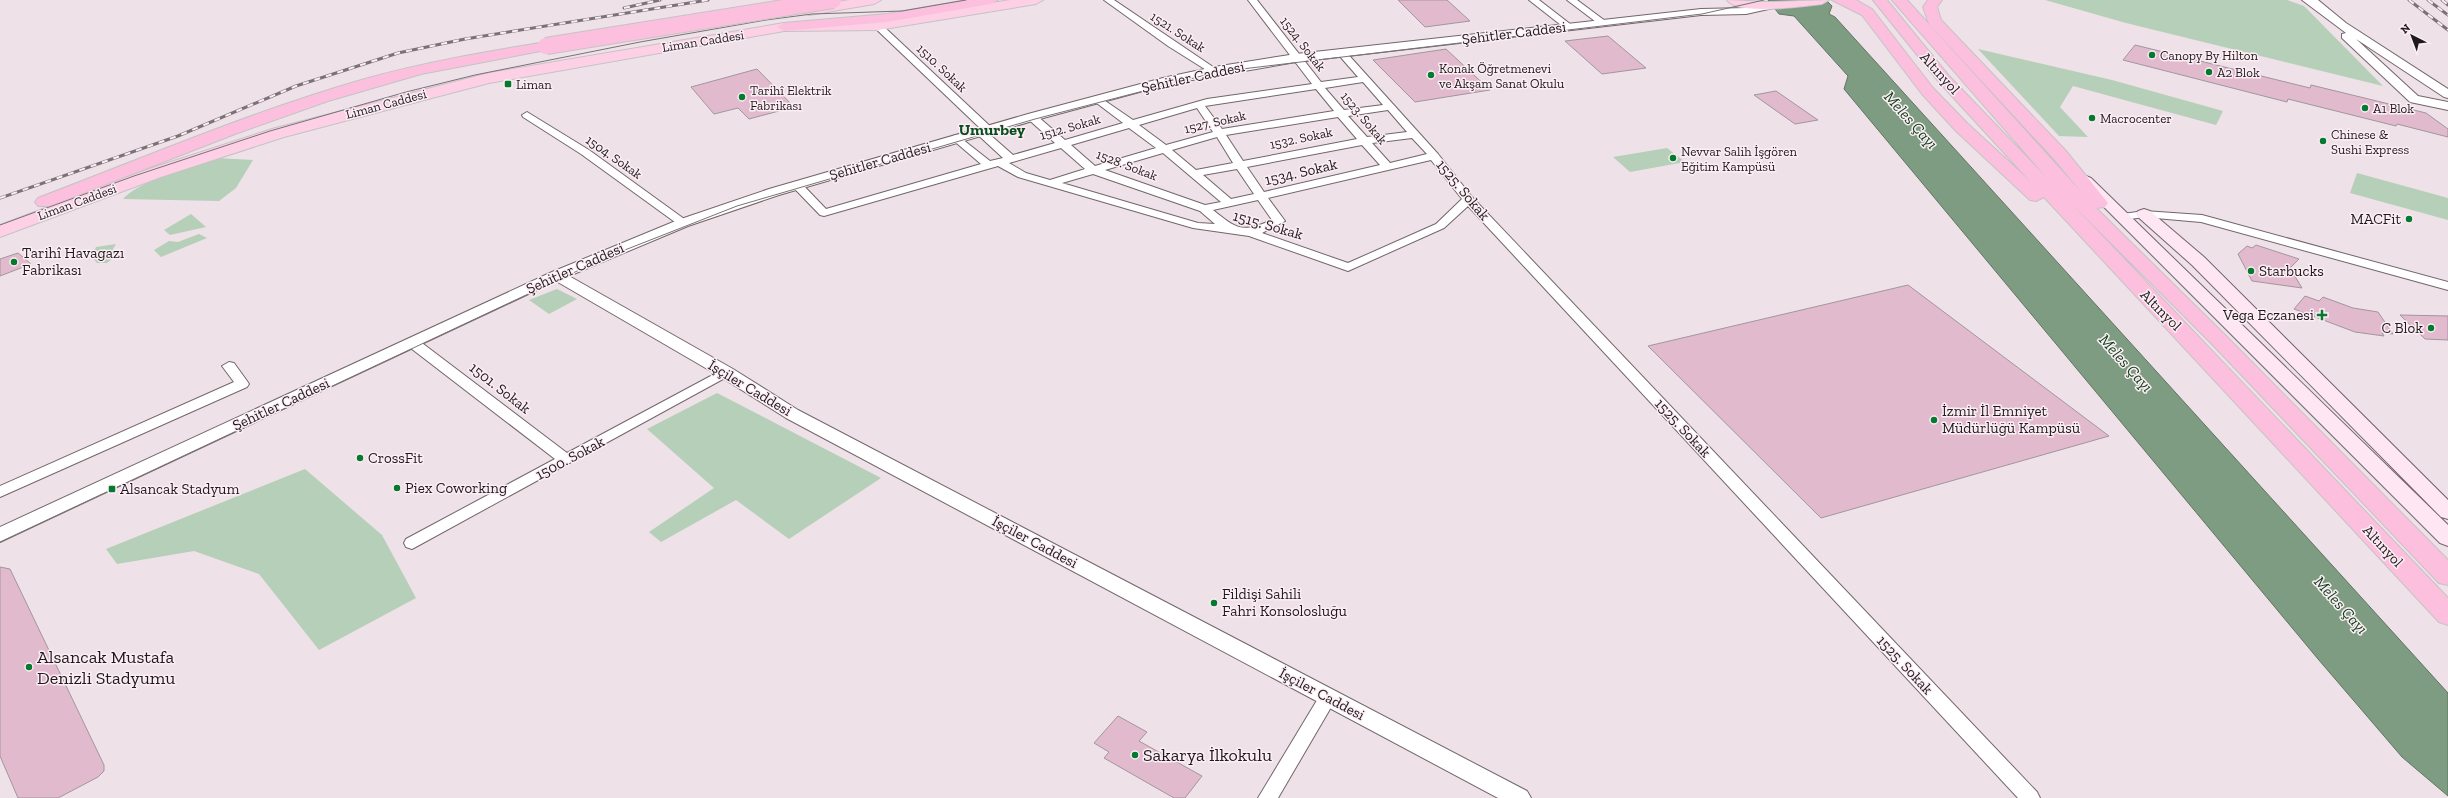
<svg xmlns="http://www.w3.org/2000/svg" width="2448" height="798" viewBox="0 0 2448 798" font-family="'Zilla Slab',serif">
<rect width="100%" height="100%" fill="#eee1e7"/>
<path fill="#b6cfb8" d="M2045,0H2287L2304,6L2383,86L2126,23Z
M1978,49L2112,80L2223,111L2216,125L2073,86L2060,107L2088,137L2059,136Z
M1667,148L1685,162L1630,172L1613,157Z
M215,158L253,160L236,188L219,201L123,199C136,183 193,165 215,158Z
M2357,173L2448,198V220L2350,193Z
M191,214L206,227L170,235L164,230Z
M199,234L207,238L161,257L154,250L169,241L178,242Z
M116,244L113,249L117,255L107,263H97L91,256L96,247Z
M557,289L577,299L549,314L529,300Z
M717,393L881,478L789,539L736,500L661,542L649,532L714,488L647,429Z
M305,469L382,535L416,598L319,650L259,574L194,551L117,564L106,549Z"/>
<path fill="#7e9c81" stroke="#617563" d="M1768,0H1826L1832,6L1829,14L1835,17L2448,693V796L2402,757L2318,659L1844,89L1848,76L1794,16L1779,14Z"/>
<path fill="#e1bacd" stroke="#a2969c" d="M1398,0H1447L1470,21L1425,27Z
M1608,36L1646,68L1602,74L1565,41Z
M2135,45L2310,88L2311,85L2426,113L2448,129V137L2397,124L2396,126L2288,99L2287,102L2123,60Z
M1446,49L1490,90L1415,102L1373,60Z
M757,69L794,107L749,119L738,108L714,114L691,87Z
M1776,91L1818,120L1795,124L1754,95Z
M2256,245L2299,259L2290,268L2302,288L2252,281L2238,254L2247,246L2252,248Z
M18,253L31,264L0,276V259Z
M1908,285L2109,436L1821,518L1648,346Z
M2305,296L2319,301L2323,297L2353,308L2378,312L2393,334L2382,333L2384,336L2355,332L2294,309Z
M2400,315L2448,316V340L2425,339Z
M0,567L10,569L104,765V771L98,777L58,798H18L0,756Z
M1118,716L1147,732L1139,741L1202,776L1185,798H1174L1104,758L1109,752L1094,743Z"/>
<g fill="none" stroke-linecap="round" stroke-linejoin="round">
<g stroke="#72666b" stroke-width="2">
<path id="minor" d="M1104,0H1114L1219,71L1211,73L1168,46Z
M1248,0H1257L1321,82L1358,77L1337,53L1345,51L1438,154L1472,197L2037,792L2040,798H2018L1468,206L1444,228L1348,271L1249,236L1193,228L1018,177L998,166L824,216L820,215L791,185L793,183H801L826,209L981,164L953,140V136L957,135L990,161L1003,158L977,134L976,132L981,129L875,28V24H881L992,128L993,130L988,133L1013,155L1055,143L1028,119V115H1036L1065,140L1123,123L1094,101L1093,99L1098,96L1133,120L1207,99L1312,84ZM1363,82L1383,105L1344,110L1325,88ZM1316,89L1334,111L1222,129L1205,106ZM1197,108L1213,132L1166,145L1139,125ZM1388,110L1407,132L1367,137L1348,116ZM1338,117L1357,139L1243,161L1226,135ZM1129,128L1156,148L1095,166L1071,145ZM1217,137L1233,163L1196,170L1172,150ZM1412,138L1427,154L1390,163L1372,143ZM1362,145L1380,165L1264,192L1247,167ZM1061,148L1085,169L1050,180L1026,173L1009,163ZM1163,153L1221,202L1205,205L1105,170ZM1431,160L1462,199L1436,224L1348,263L1262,233L1285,221L1268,198ZM1237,169L1254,194L1231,199L1203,175ZM1093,174L1200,211L1215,224L1198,223L1062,183ZM1258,200L1272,220C1242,233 1238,230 1213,210Z
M1529,0H1539L1574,27L1566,29Z
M1567,0H1577L1608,23L1600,25Z
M527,112L589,150L687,221L689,223L687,225H679L581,154L523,117L522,115Z
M2144,211L2202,215L2448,282V290L2201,222L2144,217L2123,220L2117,217L2123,214Z
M413,339L418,340L567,453L722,370H732L734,373L412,549L406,547L404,543L406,539L555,459L408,346L406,343Z
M229,362L234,363L247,381L249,384L247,387L0,497V486L234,382L222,366Z
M1328,690L1334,692L1337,697L1278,798H1258L1322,692Z"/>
</g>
<g stroke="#72666b" stroke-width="2">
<path id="tertiary" d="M2302,0H2318L2346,23L2448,89V98L2444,97L2356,39L2418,96L2448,102V110L2410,102L2342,38V34L2346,33Z
M1769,3L1773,4V8L1746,14L1701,15L1296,62L1169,84L1036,120L779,195L688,226L569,276L733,369L798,410L1527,791L1531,798H1498L786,418L721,377L556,281L0,542V527L552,272L678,220L769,189L1028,114L1163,78L1214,67L1296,54L1701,9L1746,8Z"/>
</g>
<g stroke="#72666b" stroke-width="2">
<path id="secondary" d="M2086,176L2091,178L2448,525V546L2440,543L2078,181Z
M2144,209L2150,211L2204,257L2448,500V519L2441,517L2192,265L2138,217L2136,214L2138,211Z"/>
</g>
<g stroke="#c4c3c4" stroke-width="2">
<path id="primary" d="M849,0H881L874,4L809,15L802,11L809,7Z
M1010,0H1043L1036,4L878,30L784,31L489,83L284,137L161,177L0,237V225L149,169L272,129L489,73L784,23L878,22Z
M1727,0L1769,2L1829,0L1822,4C1804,6 1738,16 1727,0Z"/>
</g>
<g stroke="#c4c3c4" stroke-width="2">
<path id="trunk" d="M967,0H998L991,4L887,22L784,31L777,27L784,23L887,14Z
M1832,0H1856L1872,9L1933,88L1968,124L2030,181L1939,82L1873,0H1887L1949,76L2047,178L1892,0H1907L2083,194L2054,159L1929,24L1923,7L1928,0H1942L1937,7L1941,20L2066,151L2108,203L2105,207L2096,208L2225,335L2448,560V585L2439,583L2211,343L2071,203L2448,598V625L2439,622L2044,197L2036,201L2030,200L1956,131L1922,94L1862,15Z
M546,42L553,46L551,49L421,74L328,101L235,134L50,206H38L35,202L38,198C146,157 253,111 365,79C425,62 485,52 546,42Z"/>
</g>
<use href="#minor" fill="#fff" fill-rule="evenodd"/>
<use href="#tertiary" fill="#fff" fill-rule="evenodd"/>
<use href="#secondary" fill="#fee7f3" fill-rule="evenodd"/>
<use href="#primary" fill="#fdd0e6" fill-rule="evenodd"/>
<use href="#trunk" fill="#fcc0de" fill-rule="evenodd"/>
<path stroke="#7a7276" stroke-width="1" d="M0,225L134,176L270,131L406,92L475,75L640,42L766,20L812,14L902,11L966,0
M0,542L607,257L737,206L1035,119L1217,72L1702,14L1764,0"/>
<g stroke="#7a7276" stroke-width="3">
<path id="rail" d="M2409,0L2448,30
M2428,0L2448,15
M2442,0L2448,5
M624,8L660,0
M0,198L178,136L296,86L398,53L465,39L708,0"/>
</g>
<use href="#rail" stroke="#fceef4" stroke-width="2" stroke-dasharray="6" stroke-linecap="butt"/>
<g stroke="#c4c3c4" stroke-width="18" stroke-linecap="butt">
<path id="trunk-bridge" d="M546,46L833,0"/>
</g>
<use href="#trunk-bridge" stroke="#fcc0de" stroke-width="16"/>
</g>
<g fill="#04792f" stroke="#fceef4" stroke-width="1.5">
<circle cx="2152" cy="55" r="4"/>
<circle cx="2209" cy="72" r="4"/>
<circle cx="1431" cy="75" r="4"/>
<rect x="504" y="80" width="8" height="8" rx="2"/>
<circle cx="742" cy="97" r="4"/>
<circle cx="2365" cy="108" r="4"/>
<circle cx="2092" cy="118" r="4"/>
<circle cx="2323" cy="141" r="4"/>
<circle cx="1673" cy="158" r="4"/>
<circle cx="2409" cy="219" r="4"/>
<circle cx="14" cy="262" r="4"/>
<circle cx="2251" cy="271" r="4"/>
<path d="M2320 309h4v4h4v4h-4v4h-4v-4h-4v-4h4z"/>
<circle cx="2431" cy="328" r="4"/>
<circle cx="1934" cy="420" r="4"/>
<circle cx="360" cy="458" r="4"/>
<circle cx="397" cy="488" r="4"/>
<rect x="108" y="485" width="8" height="8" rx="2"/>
<circle cx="1214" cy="603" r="4"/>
<circle cx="29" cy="667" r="4"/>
<circle cx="1135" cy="755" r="4"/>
</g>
<g text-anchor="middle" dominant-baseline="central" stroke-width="3" stroke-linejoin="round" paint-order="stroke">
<g font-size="13" fill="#1e1a1c" stroke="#fceef4">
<text transform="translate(1178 32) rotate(33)">1521. Sokak</text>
<text transform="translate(703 41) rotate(-9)">Liman Caddesi</text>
<text transform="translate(1303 44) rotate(52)">1524. Sokak</text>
<text transform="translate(942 68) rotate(43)">1510. Sokak</text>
<text transform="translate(386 104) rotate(-15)">Liman Caddesi</text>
<text transform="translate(1364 118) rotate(50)">1523. Sokak</text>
<text transform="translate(1215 122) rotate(-13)">1527. Sokak</text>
<text transform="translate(1070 127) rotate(-16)">1512. Sokak</text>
<text transform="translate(1301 138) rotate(-12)">1532. Sokak</text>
<text transform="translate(614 157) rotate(35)">1504. Sokak</text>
<text transform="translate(1127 165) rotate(21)">1528. Sokak</text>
<text transform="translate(77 202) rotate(-20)">Liman Caddesi</text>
</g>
<g font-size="13" fill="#1e1a1c" stroke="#fceef4" text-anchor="start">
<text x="2160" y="55">Canopy By Hilton</text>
<text x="1439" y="68">Konak Öğretmenevi<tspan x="1439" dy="15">ve Akşam Sanat Okulu</tspan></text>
<text x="2217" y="72">A2 Blok</text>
<text x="516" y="84">Liman</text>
<text x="750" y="90">Tarihî Elektrik<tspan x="750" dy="15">Fabrikası</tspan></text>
<text x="2373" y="108">A1 Blok</text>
<text x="2100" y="118">Macrocenter</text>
<text x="2331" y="134">Chinese &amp;<tspan x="2331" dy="15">Sushi Express</tspan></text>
<text x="1681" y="151">Nevvar Salih İşgören<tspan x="1681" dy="15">Eğitim Kampüsü</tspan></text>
</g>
<g font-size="15" fill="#1e1a1c" stroke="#fceef4">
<text transform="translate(1514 33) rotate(-7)">Şehitler Caddesi</text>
<text transform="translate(1940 73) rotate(48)">Altınyol</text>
<text transform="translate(1193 77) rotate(-12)">Şehitler Caddesi</text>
<text transform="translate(880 161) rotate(-16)">Şehitler Caddesi</text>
<text transform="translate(1301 172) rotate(-13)">1534. Sokak</text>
<text transform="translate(1463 190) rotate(50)">1525. Sokak</text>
<text transform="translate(1268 225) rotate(16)">1515. Sokak</text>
<text transform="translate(575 268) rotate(-24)">Şehitler Caddesi</text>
<text transform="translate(2161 310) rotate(45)">Altınyol</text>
<text transform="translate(500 388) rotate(38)">1501. Sokak</text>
<text transform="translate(750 388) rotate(31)">İşçiler Caddesi</text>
<text transform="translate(281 404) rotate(-25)">Şehitler Caddesi</text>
<text transform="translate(1683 428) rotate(47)">1525. Sokak</text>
<text transform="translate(570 458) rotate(-28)">1500. Sokak</text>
<text transform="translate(1035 542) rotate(28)">İşçiler Caddesi</text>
<text transform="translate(2383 546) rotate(47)">Altınyol</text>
<text transform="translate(1905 665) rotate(47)">1525. Sokak</text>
<text transform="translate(1322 694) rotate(28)">İşçiler Caddesi</text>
</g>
<g font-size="15" fill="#1e1a1c" stroke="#fceef4" text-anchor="start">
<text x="2401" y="219" text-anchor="end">MACFit</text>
<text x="22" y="253">Tarihî Havagazı<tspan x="22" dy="17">Fabrikası</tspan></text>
<text x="2259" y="271">Starbucks</text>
<text x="2314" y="315" text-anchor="end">Vega Eczanesi</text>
<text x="2423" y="328" text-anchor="end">C Blok</text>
<text x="1942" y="411">İzmir İl Emniyet<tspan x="1942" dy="17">Müdürlüğü Kampüsü</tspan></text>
<text x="368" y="458">CrossFit</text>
<text x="405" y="488">Piex Coworking</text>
<text x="120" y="489">Alsancak Stadyum</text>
<text x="1222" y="594">Fildişi Sahili<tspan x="1222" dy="17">Fahri Konsolosluğu</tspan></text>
</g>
<g font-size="16" font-style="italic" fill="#0b3d18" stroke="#fceef4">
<text transform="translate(1911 120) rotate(48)">Meles Çayı</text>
<text transform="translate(2126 363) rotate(48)">Meles Çayı</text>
<text transform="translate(2341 605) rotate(48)">Meles Çayı</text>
</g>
<g font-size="16" font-weight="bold" fill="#094d1e" stroke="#fceef4">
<text x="992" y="129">Umurbey</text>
</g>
<g font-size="18" fill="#1e1a1c" stroke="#fceef4" text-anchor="start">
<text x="37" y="657">Alsancak Mustafa<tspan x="37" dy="21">Denizli Stadyumu</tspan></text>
<text x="1143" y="755">Sakarya İlkokulu</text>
</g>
</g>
<g transform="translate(2412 36) rotate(318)" stroke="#fceef4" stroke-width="3" paint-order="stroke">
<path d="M0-3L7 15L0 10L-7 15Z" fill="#1e1a1c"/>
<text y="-6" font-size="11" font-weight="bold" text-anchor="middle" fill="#1e1a1c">N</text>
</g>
</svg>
